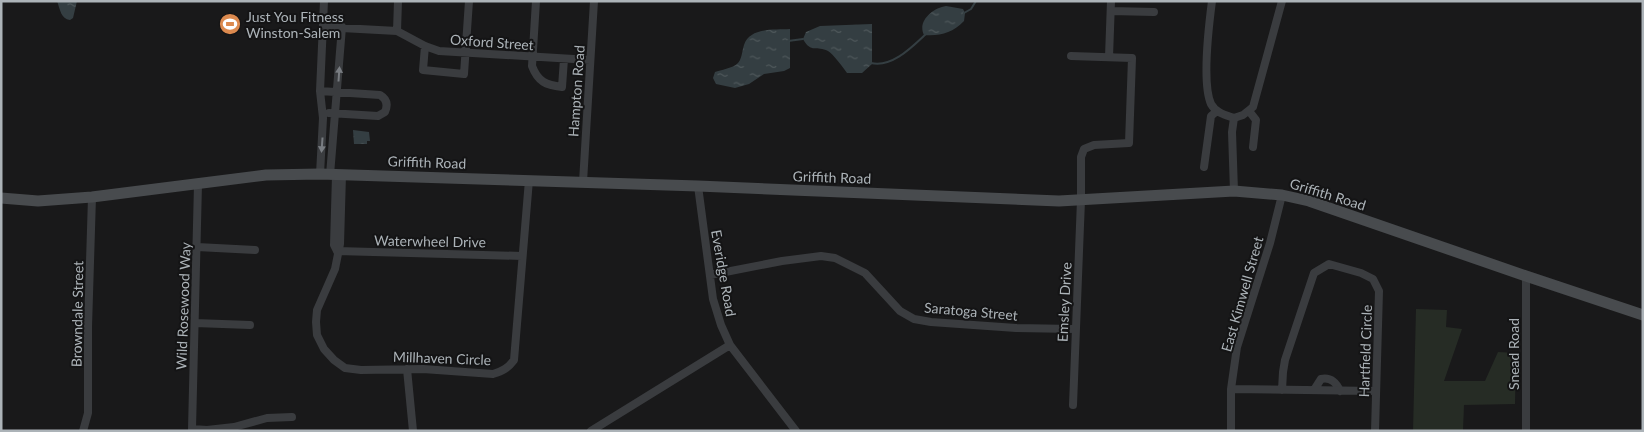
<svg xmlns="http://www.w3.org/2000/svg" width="1644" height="432" viewBox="0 0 1644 432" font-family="Lato,sans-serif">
<defs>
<pattern id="water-ripples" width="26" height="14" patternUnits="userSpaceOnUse" patternTransform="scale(1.25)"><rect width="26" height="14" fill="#343e42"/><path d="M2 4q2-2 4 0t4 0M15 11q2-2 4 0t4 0" fill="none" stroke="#4f585b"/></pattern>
</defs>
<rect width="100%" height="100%" fill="#19191a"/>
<path fill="#262c25" d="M1416,309L1447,310L1446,327L1462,329L1444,381H1485L1498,352L1516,353L1515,404L1464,405L1463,431H1413Z"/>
<path fill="url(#water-ripples)" d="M57,1H77L73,18L70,20C61,19 60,9 57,1Z
M946,6L963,9L965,13L964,21C952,33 941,36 924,35C917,21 933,8 946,6Z
M872,24V64L862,73H847C843,67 833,54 828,51C817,45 811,54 803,39L806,32L820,26Z
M790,29V68L784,71L764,74L749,84L735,88L716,84L713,78L715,72C721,70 732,68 737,64C742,60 742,51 744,45C750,27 775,30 790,29Z
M353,130L369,132L370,141H367V144H354Z"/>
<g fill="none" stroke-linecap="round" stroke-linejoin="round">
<path stroke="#343e42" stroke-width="2" d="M964,13L971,9L976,1
M788,41L803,39
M871,63C892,68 912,47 926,34"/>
<path stroke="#3a3c3f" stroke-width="8" d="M536,1L532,66C538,82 546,85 562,87L564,59
M1212,1C1209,24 1202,84 1211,104C1216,113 1225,115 1234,118L1243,115L1253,107L1282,1
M1111,11L1154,12
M323,27L397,31L425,46L439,51L590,60
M397,31L398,1
M425,46L423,70L464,74L469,1
M1071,56L1132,58L1129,143L1094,145L1084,149L1081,157V200L1073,405
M1109,57L1111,1
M320,91L380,95C387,99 388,105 385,112L378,116L329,113
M1249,111L1256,120L1253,147
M1234,118L1232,132L1234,191
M1204,167L1211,116L1217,111
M320,174L323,118L320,91L324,1
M330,175L342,27
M336,175L334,245L337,251
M342,175L340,244L335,269L317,310L316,322L317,335L324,349L334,360L345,368L361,370L423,369L493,374C503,371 508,368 514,360L529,180
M583,182L594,1
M198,184L192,429L207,430L234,427L267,418L292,417
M698,186L713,299L721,325L730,345L796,431
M197,247L255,250
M337,251L522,256
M710,275L782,261L821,256L835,258L865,273L900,311L914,319L931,322L1016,328L1074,329
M1526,276V431
M195,323L250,325
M407,369L413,431
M1231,389L1376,391
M1282,390L1283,372L1285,360L1314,273L1329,264L1361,273L1373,279L1379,291L1375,431
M1314,390L1321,379C1331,377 1336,382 1340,391
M83,431L88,413V327L92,197
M591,431L730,345
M1231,431V389L1237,347L1270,243L1282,195"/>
<path stroke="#484b4e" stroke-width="11" d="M1,198L38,201L92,197L266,175L320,174L698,186L1059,201L1234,191L1282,195L1309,201L1526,276L1643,315"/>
</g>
<defs><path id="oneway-solid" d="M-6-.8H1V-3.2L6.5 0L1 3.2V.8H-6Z" transform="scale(1.25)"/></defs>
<g fill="#797d82">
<use href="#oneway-solid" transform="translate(339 74) rotate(-86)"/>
<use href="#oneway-solid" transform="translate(322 145) rotate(94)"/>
</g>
<defs>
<g id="stadium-disc" transform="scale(1.125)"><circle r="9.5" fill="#dc8a4f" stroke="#141415"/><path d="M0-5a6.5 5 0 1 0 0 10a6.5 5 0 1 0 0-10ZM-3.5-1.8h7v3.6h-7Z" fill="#fff"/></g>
</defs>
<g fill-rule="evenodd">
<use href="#stadium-disc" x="230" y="24"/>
</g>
<g text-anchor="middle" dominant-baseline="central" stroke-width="4" stroke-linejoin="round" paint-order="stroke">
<g font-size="14" fill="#acb3b8" stroke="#141415" text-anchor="start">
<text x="246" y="16">Just You Fitness<tspan x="246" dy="16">Winston-Salem</tspan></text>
</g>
<g font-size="14" fill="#acb3b8" stroke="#141415">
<text transform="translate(492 42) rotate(4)">Oxford Street</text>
<text transform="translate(576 91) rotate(-86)">Hampton Road</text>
<text transform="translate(427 162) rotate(2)">Griffith Road</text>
<text transform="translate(832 177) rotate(2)">Griffith Road</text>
<text transform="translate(1328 194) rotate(17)">Griffith Road</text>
<text transform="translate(430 241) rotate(1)">Waterwheel Drive</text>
<text transform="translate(724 273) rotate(80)">Everidge Road</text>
<text transform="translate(1242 294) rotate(-74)">East Kimwell Street</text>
<text transform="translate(1064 302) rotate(-87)">Emsley Drive</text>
<text transform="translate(183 306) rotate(-88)">Wild Rosewood Way</text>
<text transform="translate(971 311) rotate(5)">Saratoga Street</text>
<text transform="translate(77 314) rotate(-89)">Browndale Street</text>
<text transform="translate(1365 351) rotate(-88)">Hartfield Circle</text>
<text transform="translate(1513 354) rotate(-90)">Snead Road</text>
<text transform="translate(442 358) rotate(2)">Millhaven Circle</text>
</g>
</g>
<rect width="1644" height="432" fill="none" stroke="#acb3b8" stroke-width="5"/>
</svg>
